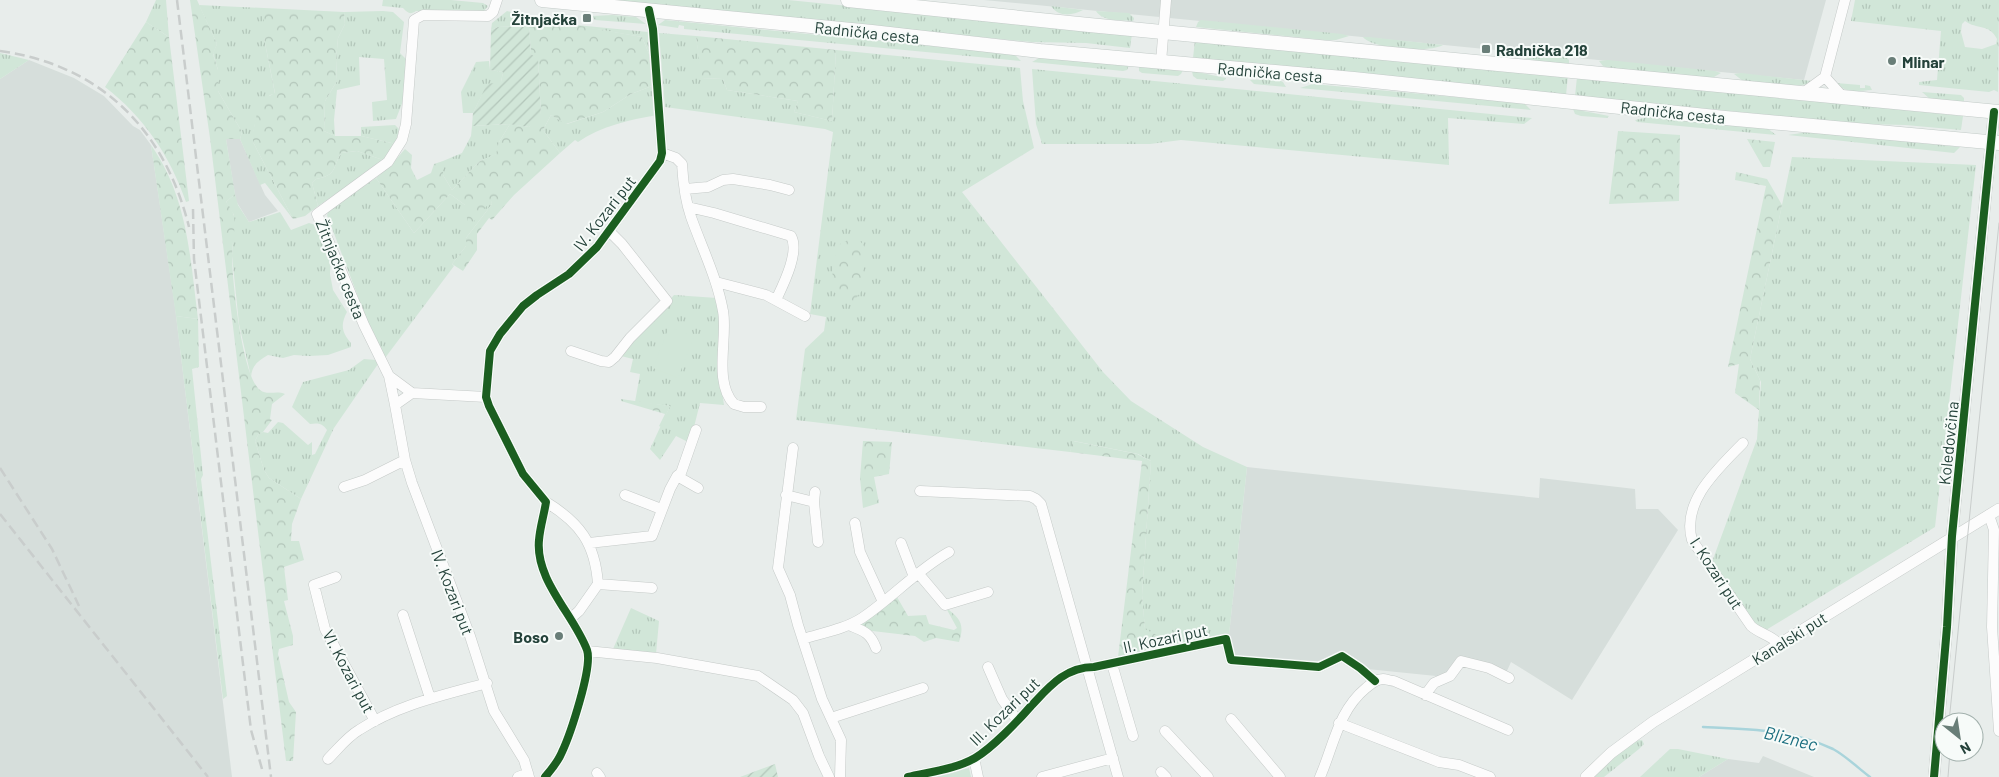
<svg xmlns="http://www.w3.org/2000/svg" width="1999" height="777" viewBox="0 0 1999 777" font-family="Barlow,sans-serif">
<defs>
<pattern id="grass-tufts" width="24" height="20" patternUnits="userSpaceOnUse" patternTransform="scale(1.25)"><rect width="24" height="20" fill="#d1e6d8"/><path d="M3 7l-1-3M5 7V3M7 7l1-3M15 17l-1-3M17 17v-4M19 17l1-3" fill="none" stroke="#b3c6ba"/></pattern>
<pattern id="forest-crowns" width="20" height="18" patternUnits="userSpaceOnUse" patternTransform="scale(1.25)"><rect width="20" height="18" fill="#d1e6d8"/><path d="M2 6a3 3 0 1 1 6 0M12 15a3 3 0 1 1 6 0" fill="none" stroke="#b3c6ba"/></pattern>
<pattern id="garden-furrows" width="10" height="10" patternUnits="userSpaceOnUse" patternTransform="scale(1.25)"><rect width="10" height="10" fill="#d1e6d8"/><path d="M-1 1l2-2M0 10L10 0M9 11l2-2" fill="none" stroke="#b3c6ba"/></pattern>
</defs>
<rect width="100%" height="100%" fill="#e8edeb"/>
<path fill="#d6dedb" d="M984,0H1826L1804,80Z
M29,60L74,78L104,96L133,126L140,130L151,145L175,307L232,777H0V79Z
M226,139H240L265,195L278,211L249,222L236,201Z
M1247,467L1539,498L1540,478L1635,489L1636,509H1658L1678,530L1572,700L1511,662L1506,673L1459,658L1446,677L1367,669L1342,652L1320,665L1234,655L1229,635Z
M1763,756L1814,777H1699L1728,759L1759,763Z"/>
<path fill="url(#grass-tufts)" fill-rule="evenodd" d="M156,0H166L169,37L146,22Z
M383,0H451L483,3L488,6L483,12L416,11C410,15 408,13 403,8L382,6Z
M598,0H788L1132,34L1130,48L1086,43L1032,42Z
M1855,0H1999L1998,92L1994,90L1989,92L1919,85V82L1937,80L1941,31L1851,21ZM1965,21C1977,30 1989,23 1997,39L1996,44L1982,49L1965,47L1961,32L1962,24Z
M199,5L264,8V38L275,94L270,95C259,110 253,122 253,142L293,219L265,183L260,185L240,139L242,132L218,91V70L213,53L217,44Z
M1051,6L1083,10C1072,16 1058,17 1051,6Z
M383,11L393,12L404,22L400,53L406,59L403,101L396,119L373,121L372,102L387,100L384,59L359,57L360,85L337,90L334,120L335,136L324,131L325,101L337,81L336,60L338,38L345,24L344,12Z
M507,11L547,20L529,26L498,27L491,30L492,23Z
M1096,11L1129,13L1134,18L1133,21C1121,20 1103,22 1096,11Z
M612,15L636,17L646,24L595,20L592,16Z
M665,20L1014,54L1021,61L684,29V26L679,25L678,28L658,25Z
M1201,20L1342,34L1349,36L1336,40H1325L1196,27L1198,22Z
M566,24L648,32L649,54L642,37Z
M659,33L696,36L702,78L723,79L727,90L798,101L794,112L832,121L836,50L1020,68L1023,101L1034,148L962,192L1103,372L1131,401L1203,447L1247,467L1229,635L1176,645L1145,630L1142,595L1151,461L1138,454L1074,441L1070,452L796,420L805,349L824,331L826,317L810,314L833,132L825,129L665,107Z
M1363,37H1369L1443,45C1430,53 1372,49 1363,37Z
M1195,40L1568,76L1566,95L1193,58Z
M1509,50L1565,56L1569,60V64L1538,61L1505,54Z
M0,53L29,60L0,79Z
M1048,57L1129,65L1127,70L1123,71L1032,62L1039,58Z
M1608,60L1715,71L1721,73L1714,77H1700L1611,69L1603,66L1599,61Z
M489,61L490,70L503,72L501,82L482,95L473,113H463L461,92L476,62Z
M1139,66L1183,70L1181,74L1178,76L1142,73L1139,71Z
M1032,69L1532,118L1524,124L1448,118L1449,165L1181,140L1150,144H1042L1036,124Z
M1192,71L1226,78V79L1223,81L1197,79L1193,76Z
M1741,73L1812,81L1807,84L1798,86L1743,81L1734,74Z
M1577,77L1963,116L1961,130L1905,125L1862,124L1575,96Z
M1277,79L1283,82L1286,87L1254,84L1250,80Z
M1836,83L1860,85V88H1865V85L1870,86L1872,90C1859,91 1846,94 1836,83Z
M1313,84L1520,103L1525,104L1531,110L1300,88Z
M652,86L657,115C629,120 601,126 578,142L575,140L560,153L543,130L551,115L567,124L603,112L631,94Z
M1922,92L1961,95L1964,98V103L1930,99Z
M1573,109L1609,116L1607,118L1581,116L1575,114Z
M1649,117L1767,128L1776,135L1637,122L1635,120Z
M510,124L499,142L497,154L480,161L452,190L443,175V161L462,153L471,136L472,126Z
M395,125L399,129L396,144L361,136V127Z
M1808,132L1960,147L1954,153L1788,135Z
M357,151L383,160L371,170L318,206L312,183L316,179C337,175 332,169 341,153Z
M1792,157L1976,165L1935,527L1761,633L1712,562L1757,439L1761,382L1750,359Z
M376,178L414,233L450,194L465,205L491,200L492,204L466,238V246L452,264L454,266L385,358L373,336L327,215L329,209Z
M235,194L238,205L249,222L280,212L291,230L309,223L319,226L331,252L330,274L333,290L347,312C340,325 342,333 351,343V347L328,355L309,356L294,355L283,358L268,355C258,361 252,365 251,377L239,324L232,256L234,215L226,202Z
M674,295L717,298L719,309L721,384L724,405L700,403L690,443L676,436L660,460L650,449L670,406L635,402L640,374L630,372L633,359L621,356Z
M176,316L198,319L199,367L192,369L203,475L201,479L227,696L223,699Z
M364,359L376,360L378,364L334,428L301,499L269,478L264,470L255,441L258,435L263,432L268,433L278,422L283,423L308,445L312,442V455L315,454L327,430C322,423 318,423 310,424L292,407L303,382L349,370Z
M631,608L659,621L656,654L613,649Z
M1642,740L1644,744L1639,749L1604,777H1593L1633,741Z
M1670,749H1678L1728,759L1699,777H1640Z"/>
<path fill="url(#forest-crowns)" d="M190,0H197L217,44L213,54L218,70V91L242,132L240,139H226L235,194L226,202C229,206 233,211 234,216C236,228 232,243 232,255C232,279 242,376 260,390C268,396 276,390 285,394L272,404L270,419L272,420L263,432L258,435L255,441L264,470L269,478L301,499L292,524L291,541H299L304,560L284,567L288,600L284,601L293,636V645L279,649L278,654L289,702L296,712L293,761H286L210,138Z
M264,8L344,12L345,24L338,38L336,60L337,81L325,101L324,131L335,136H361L396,144L383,160L357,151L341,153C332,169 337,175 316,179L312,183L318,206L305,216L293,219L253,142V132L257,113L252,105L275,93L264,38Z
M547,20L642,37L649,54L652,86L631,94L603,112L566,124L551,115L543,130L560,153L514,195L492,220L489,218L477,234V250L463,271L452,264L466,246V238L492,204L491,201L469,227L465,205L450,194L414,233L376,178L391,165L405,149L412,155L411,168L417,180L431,173L434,164L443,161V175L452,190L480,161L496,154L499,142L510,124L529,127L541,114L538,60L531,54L529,26Z
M146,22L169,37L189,201L186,202C170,156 144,117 105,87Z
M696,36L836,50L832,121L794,112L798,101L727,90L723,79L701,78Z
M1618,131L1680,135L1679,201L1609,204Z
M1747,139L1775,142L1770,167H1763Z
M151,145C188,198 190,257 198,319L176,316Z
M1736,172L1767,179L1782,205L1750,359L1760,380L1759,410L1735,393L1739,364L1728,367L1766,186L1735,180Z
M856,236L864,246L863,289L854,301L843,300L832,290L833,263L840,244Z
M621,399L670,406L661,427L659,426L665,414L621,401Z
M863,441L892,442L889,474L874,477L879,503L863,508L860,478Z
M1073,441L1137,454L1151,461L1142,595L1145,629L1176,645L1118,657L1142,461L1070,452Z
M897,597L908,616L926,615L929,624L954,630L957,628L946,608C960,618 965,624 959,642L936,638L924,642L915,636L864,630L860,625L862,621Z"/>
<path fill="url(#garden-furrows)" d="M529,26L531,54L538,59L541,115L536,122L529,127L508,124L472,126L473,113L487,84L501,82L503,72L490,70L491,30L498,27Z
M775,764L778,777H740Z"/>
<path fill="#d1e6d8" d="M669,327L694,336L678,378L653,368Z
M969,768L971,777H932Z"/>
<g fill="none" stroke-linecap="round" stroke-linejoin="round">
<path stroke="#a9d4db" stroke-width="2.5" d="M1703,727C1749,729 1790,729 1833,749C1846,756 1858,768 1870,777"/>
<g stroke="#c5cac8" stroke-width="11">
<path id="minor" d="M1161,62L1166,0
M1825,77L1843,97
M1803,93L1825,77L1845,0
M662,153L676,158L682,164C683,181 685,200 691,217C702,248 717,278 723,311C728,338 713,382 734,404L744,407H761
M685,189L708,187L723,180L733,179L770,185L789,190
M688,207L714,213L791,236C800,252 783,285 776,300
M716,282L766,295L805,316
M571,351L601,361L609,362L615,357L630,338L667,301L622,244L610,232
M389,376L364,325L317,214L388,162L402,140L406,124L414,20L423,15L488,16L493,12L497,0
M486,397L412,393L395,405L405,460L412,483L470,636L494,711L524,760L529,777
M395,405L389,376L412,393
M1743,443C1719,468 1681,501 1692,540L1751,626C1760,634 1771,635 1779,644
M793,448L778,568L790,595L798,625L822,699L841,740L840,777
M677,476L681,473L696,430
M344,487L365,480L405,460
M920,491L1030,496L1036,499L1041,504L1118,777
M815,492L814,502L818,542
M625,495L661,509
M786,495L814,502
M546,502C580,523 595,543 598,584L579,611L571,618
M1989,515L1994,530L1992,627L1999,731
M855,523L860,552L883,602
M589,543L652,536L670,489L677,476L698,488
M901,543L914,577
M918,573L945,605L988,592
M336,577L314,585L325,629L375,721
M598,584L652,588
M403,615L430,698
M849,625C863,631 870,632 876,648
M803,639C822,633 845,629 862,618C892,598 917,570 949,552
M587,651L657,658L758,676L793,700L803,713L819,756L829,777
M1112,664L1133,736
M988,667L1002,699L1017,720
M1425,695L1434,683L1450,676L1461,661L1489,668L1509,678
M831,718L923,688
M1231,719L1280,777
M1339,723L1439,762L1459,765L1490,777
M1165,731L1208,777
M974,758L978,777
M328,759C337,750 347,737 359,730C397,705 443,695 487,683
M1161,772L1166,777
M597,773L600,777
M518,777L528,773
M545,777C551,770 558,762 562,752C570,735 593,667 587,650C574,615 535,580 539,540C540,527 544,515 546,502L523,474L489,406L486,397L490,351L500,334L523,306L537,295L569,274L597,247L660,161L662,153L653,29L649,10
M908,777C930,772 956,769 975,758C992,748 1017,722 1031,706C1049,687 1065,667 1094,667L1226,639L1231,660L1319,667L1342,656L1360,668L1375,681
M1042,777L1113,758
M1320,777C1334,745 1338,711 1366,688C1371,684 1376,679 1383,679C1386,679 1391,681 1394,681L1508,730"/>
</g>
<g stroke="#c5cac8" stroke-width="12">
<path id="tertiary" d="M1586,777L1611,753L1653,722L1999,509
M1934,777L1947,627L1952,536L1994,112"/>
</g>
<g stroke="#c3cbc8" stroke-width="15">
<path id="secondary" d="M542,0L872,32L1040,51L1354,79L1725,118L1999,143
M848,0L1089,25L1999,112"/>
</g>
<use href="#minor" stroke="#fcfcfc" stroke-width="10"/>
<use href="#tertiary" stroke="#fcfcfc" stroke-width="11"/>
<use href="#secondary" stroke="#fcfcfc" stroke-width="14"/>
<path stroke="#c9cdcc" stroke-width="1" d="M1949,722L1999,223
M1948,777L1950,752"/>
<path stroke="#c9cdcc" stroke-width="2.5" stroke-dasharray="10 5" stroke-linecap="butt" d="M177,0L271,777
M0,51C101,65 165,130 189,227
M193,209L194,259L251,730L262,769
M0,468L52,549L79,606
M0,514L208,777"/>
<g stroke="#f7fbf9" stroke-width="11">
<path id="cycleway" d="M545,777C551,770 558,762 562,752C570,735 593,667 587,650C574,615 535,580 539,540C540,527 544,515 546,502L523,474L489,406L486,397L490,351L500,334L523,306L537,295L569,274L597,247L660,161L662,153L653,29L649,10
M908,777C930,772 956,769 975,758C992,748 1017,722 1031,706C1049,687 1065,667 1094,667L1226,639L1231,660L1319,667L1342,656L1360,668L1375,681
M1934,777L1947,627L1952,536L1994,112"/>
</g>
<use href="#cycleway" stroke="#1b5e20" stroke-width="8"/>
</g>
<g fill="#697e78" stroke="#f7fbf9" stroke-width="2">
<rect x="582" y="13" width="10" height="10" rx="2.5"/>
<rect x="1481" y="44" width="10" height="10" rx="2.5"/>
<circle cx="1892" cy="61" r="5"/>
<circle cx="559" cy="636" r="5"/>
</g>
<g text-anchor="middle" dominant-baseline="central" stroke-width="4" stroke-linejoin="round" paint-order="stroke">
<g font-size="16" font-weight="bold" fill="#24423a" stroke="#f7fbf9" text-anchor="end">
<text x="577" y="18">Žitnjačka</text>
<text x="1496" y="49" text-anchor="start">Radnička 218</text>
<text x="1902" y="61" text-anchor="start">Mlinar</text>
<text x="549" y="636">Boso</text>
</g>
<g font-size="16" fill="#24423a" stroke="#f7fbf9">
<text transform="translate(867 32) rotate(6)">Radnička cesta</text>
<text transform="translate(1270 72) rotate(5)">Radnička cesta</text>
<text transform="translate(1673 112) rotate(6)">Radnička cesta</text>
<text transform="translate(604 213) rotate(-52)">IV. Kozari put</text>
<text transform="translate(341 269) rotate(68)">Žitnjačka cesta</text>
<text transform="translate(1948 443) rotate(-84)">Koledovčina</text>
<text transform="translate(1717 573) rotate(57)">I. Kozari put</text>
<text transform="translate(453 592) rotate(69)">IV. Kozari put</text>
<text transform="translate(1165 638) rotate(-12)">II. Kozari put</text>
<text transform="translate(1789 638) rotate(-32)">Kanalski put</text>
<text transform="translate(349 671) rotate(62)">VI. Kozari put</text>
<text transform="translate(1004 711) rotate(-44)">III. Kozari put</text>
</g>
<g font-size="18" font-style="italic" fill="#1c6f80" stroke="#f7fbf9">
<text transform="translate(1791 738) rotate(14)">Bliznec</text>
</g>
</g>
<g transform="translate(1959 737) rotate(150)"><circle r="24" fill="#f7fbf9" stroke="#a3b1ad"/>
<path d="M0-4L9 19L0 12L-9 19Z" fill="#697e78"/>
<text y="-8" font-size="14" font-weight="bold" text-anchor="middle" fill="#24423a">N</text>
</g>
</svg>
